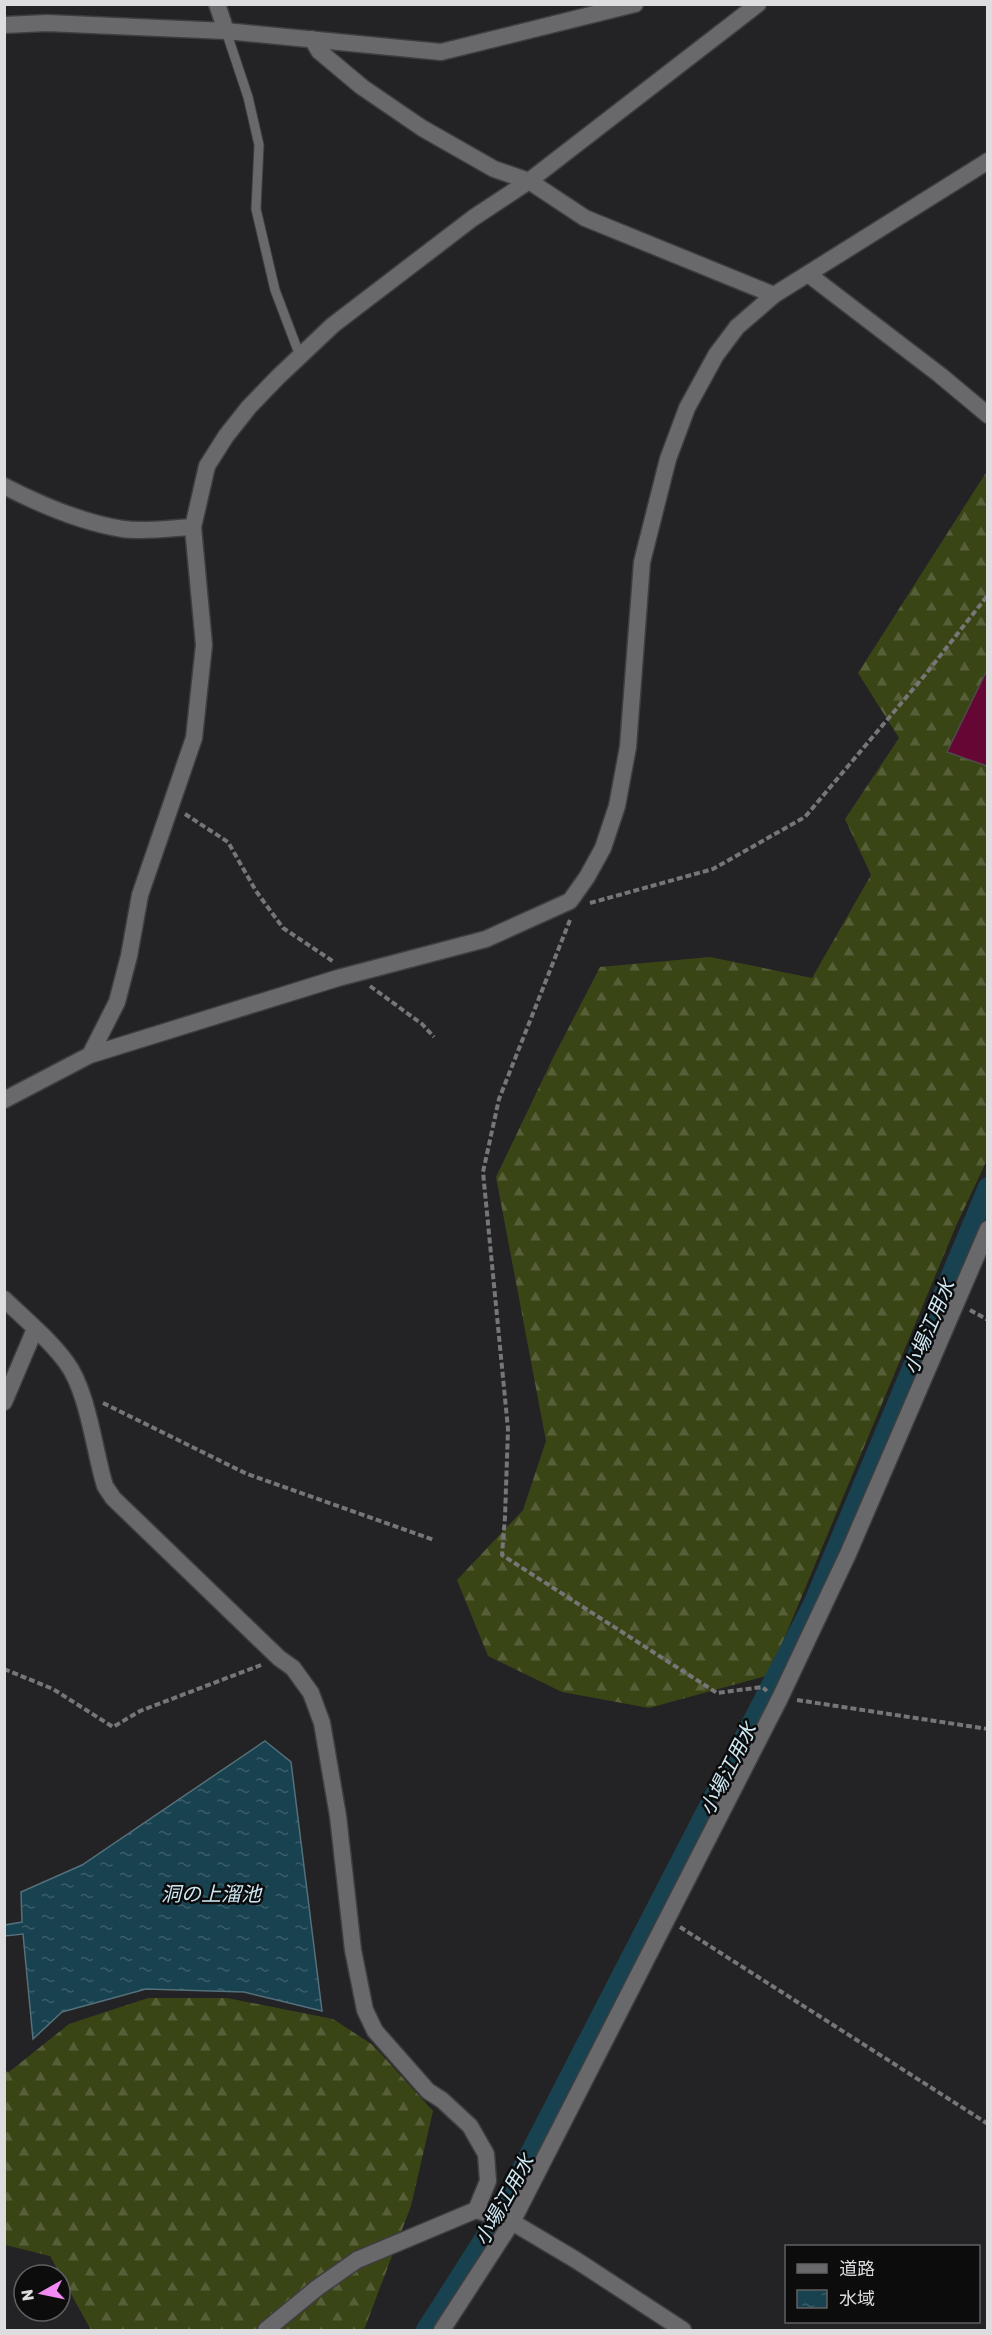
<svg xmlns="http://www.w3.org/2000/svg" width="992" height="2335" viewBox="0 0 992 2335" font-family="Rubik,'Noto Sans JP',sans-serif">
<defs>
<pattern id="forest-firs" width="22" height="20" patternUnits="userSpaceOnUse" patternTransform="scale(1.5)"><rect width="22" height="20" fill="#3a4516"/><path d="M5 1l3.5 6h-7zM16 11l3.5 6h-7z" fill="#565f37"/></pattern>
<pattern id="water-ripples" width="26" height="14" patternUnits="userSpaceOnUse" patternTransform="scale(1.5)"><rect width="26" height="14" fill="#194250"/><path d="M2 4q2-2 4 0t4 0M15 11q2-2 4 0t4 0" fill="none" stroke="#3a5d69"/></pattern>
</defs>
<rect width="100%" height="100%" fill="#232224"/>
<path fill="url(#forest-firs)" d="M987,471V1160L956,1226L769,1675L649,1708L562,1692L488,1656L457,1580L523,1510L546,1441L496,1177L553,1058L600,967L710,957L812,978L871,875L845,819L899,738L858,673Z
M148,1998H227L333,2019L373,2045L433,2111L411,2206L364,2330H91L50,2256L5,2245V2071L9,2072L69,2024Z"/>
<path fill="url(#water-ripples)" stroke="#54707b" stroke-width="1.5" d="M265,1741L291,1762L322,2011L244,1992L146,1989L62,2012L33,2039L23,1934L5,1936V1925L22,1922L21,1892L82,1865Z"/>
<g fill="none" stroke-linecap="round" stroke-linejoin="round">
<path stroke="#194250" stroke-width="20" d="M426,2330L493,2225L813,1604L988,1187"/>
</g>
<path fill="#650634" stroke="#4e4b4c" stroke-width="1.5" d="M987,670V766L947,752Z"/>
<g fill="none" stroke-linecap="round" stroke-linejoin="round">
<g stroke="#3e3d40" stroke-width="11">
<path id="service" d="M226,31L248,97L259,145L256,209L275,290L300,356"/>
</g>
<g stroke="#3e3d40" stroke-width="19">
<path id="minor" d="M217,4L226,31
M4,25L47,23L226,31L441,52L635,4
M312,39L319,51L362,87L422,128L494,169L529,181L585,218L774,295
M808,274L940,375L988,415
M4,486C39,504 84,523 123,529C145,532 171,528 193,527
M90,1055L117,1002L129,956L140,895L194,738L204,645L193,527L207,466L226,436L249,407L279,376L333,325L473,218L529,181L758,4
M4,1100L90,1055L338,978L486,939L570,901L587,877L603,848L617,806L628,747L642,562L668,459L687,408L716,355L737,327L774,295L988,161
M4,1299C25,1319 49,1339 66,1362C88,1391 94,1450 105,1486L113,1498L279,1658L293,1668L311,1693L322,1723L338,1816L353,1950L365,2010L375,2031L428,2091L442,2100L470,2126L486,2154L488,2181L476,2210
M4,1402L35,1329
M266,2330L317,2288L357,2260L476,2210L512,2222L576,2260L683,2330
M442,2330L512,2222L780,1698L848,1554L988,1229"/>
</g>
<path stroke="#767577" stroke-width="4" stroke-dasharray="6 3" stroke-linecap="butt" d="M185,814L228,842L256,891L283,928L334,962
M590,903L713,869L805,817L925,675L988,595
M570,920L499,1099L483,1172L508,1429L505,1517L502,1555L717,1693L762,1687L767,1691
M370,986L422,1024L434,1037
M970,1310L988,1320
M103,1403L247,1474L434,1540
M4,1669L53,1689L113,1727L140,1711L261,1665
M797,1700L988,1729
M680,1927L988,2124"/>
<use href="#service" stroke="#69686b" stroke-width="9"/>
<use href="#minor" stroke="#69686b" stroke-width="16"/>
</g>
<g text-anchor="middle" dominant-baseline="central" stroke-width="5" stroke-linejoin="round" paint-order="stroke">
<g font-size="20" font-style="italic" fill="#cee9f4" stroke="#0c0c0d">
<text transform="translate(929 1327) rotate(-67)">小場江用水</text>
<text transform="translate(728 1769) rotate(-63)">小場江用水</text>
<text x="211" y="1894">洞の上溜池</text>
<text transform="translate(504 2200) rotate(-61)">小場江用水</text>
</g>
</g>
<rect width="992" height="2335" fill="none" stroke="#dddcde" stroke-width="12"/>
<rect x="785" y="2245" width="195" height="78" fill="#0c0c0d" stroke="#605f61" stroke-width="1.5"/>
<rect x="797" y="2264" width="30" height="9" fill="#69686b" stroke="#605f61" stroke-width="1.5"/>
<text x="839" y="2275" font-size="18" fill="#dddcde">道路</text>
<rect x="797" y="2290" width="30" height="18" fill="url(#water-ripples)" stroke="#605f61" stroke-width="1.5"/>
<text x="839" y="2305" font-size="18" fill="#dddcde">水域</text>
<g transform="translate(42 2293) rotate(261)"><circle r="28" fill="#0c0c0d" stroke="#605f61" stroke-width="1.5"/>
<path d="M0-4.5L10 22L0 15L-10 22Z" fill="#f28af3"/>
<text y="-9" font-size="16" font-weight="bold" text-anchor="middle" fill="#dddcde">N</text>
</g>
</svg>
